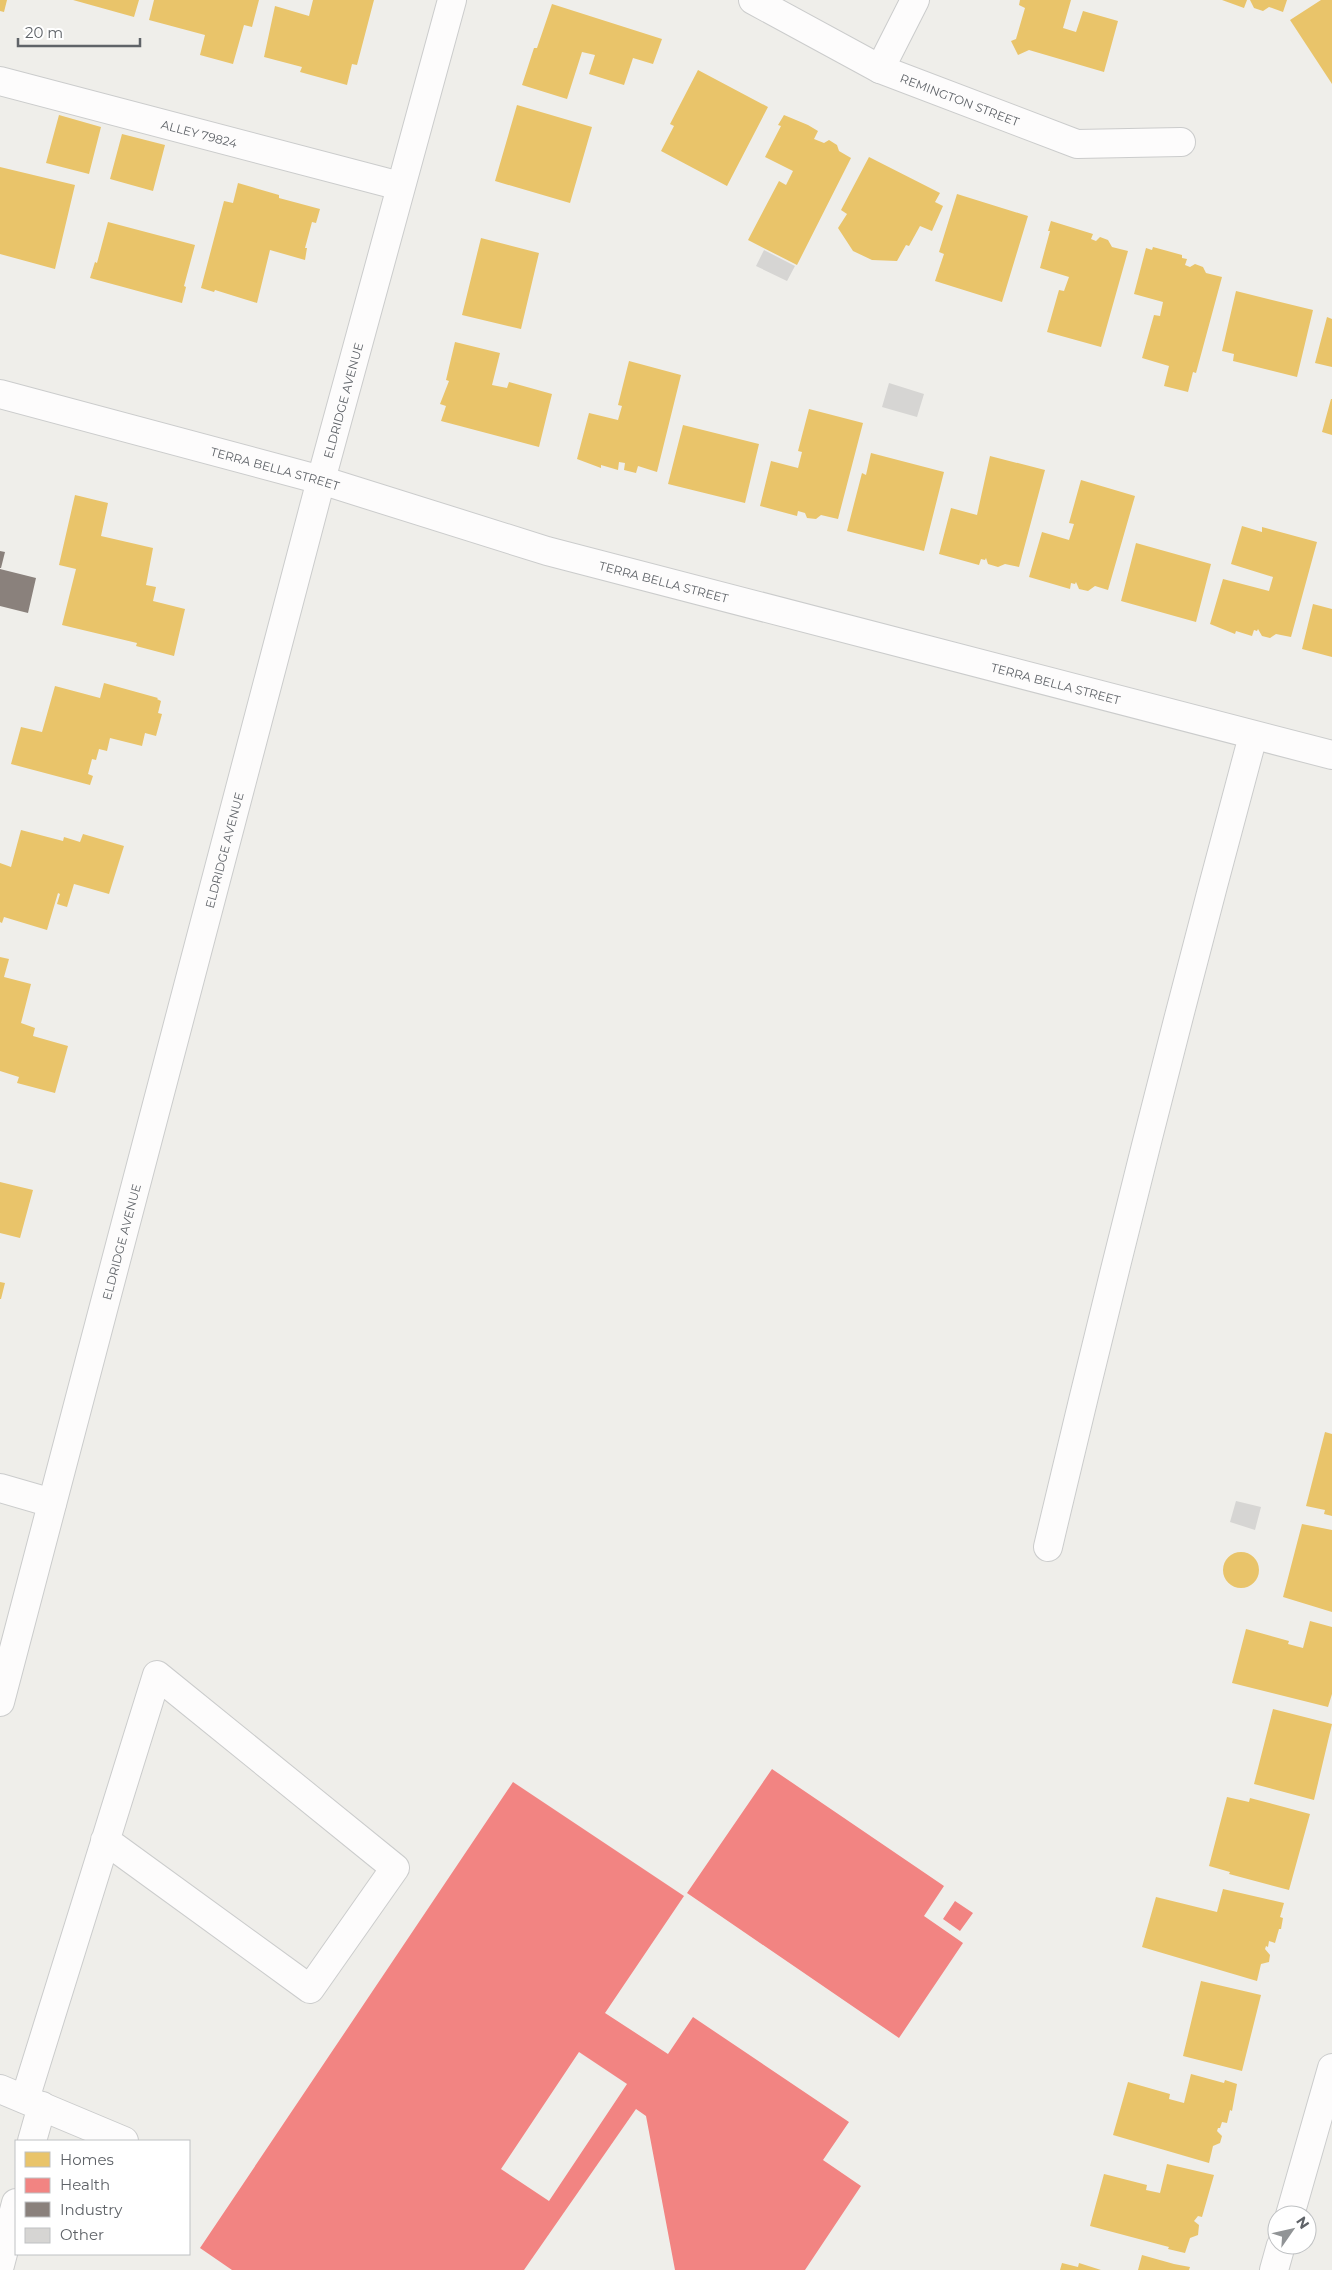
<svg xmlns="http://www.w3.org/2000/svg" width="1332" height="2270" viewBox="0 0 1332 2270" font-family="Montserrat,sans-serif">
<rect width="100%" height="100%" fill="#efeeea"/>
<path fill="#e9c46a" d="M0,0H7L4,12L0,11Z
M73,0H139L134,17Z
M154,0H259L252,27L244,25L233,64L200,55L205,35L149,20Z
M313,0H374L357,65L352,64L347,85L300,72L302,67L264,57L275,6L309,16Z
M1020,0H1071L1063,28L1076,32L1083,11L1118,21L1104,72L1029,50L1018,55L1011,41L1016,39L1025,8L1019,5Z
M1222,0H1247L1244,8Z
M1250,0H1287L1283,12L1269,7L1263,11L1254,8Z
M1321,0H1332V84L1290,20Z
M552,4L662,39L653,64L633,58L624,85L589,74L595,55L582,52L567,99L522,85L534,48H537Z
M698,70L768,107L727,186L661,151L674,126L670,124Z
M517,105L592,127L570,203L495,181Z
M59,115L101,127L89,174L46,163Z
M784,115L808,125L818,131L814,139L824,143L829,140L837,145L839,151L851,158L797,265L748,240L779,181L786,185L793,171L765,157L781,126L778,125Z
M122,134L165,145L153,191L110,179Z
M869,157L940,193L935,202L943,206L932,231L920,226L909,246L906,245L897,261L872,260L853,251L838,228L847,214L841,210Z
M0,167L75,185L55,269L0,254Z
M238,183L279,195V198L320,209L316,223L312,222L305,248H307L305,260L270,250L257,303L215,290L214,292L201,288L224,201L233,203Z
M957,194L1028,216L1002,302L935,281L944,254L939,252Z
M1051,221L1093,234L1091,239L1096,241L1100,237L1108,240L1112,247L1128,251L1101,347L1047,332L1059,290L1064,291L1069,277L1040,268L1050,231H1048Z
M108,222L195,245L184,286L186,287L182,303L90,278L95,262L97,263Z
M481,238L539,253L521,329L462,315Z
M1153,247L1182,255V258L1187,259L1185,265L1190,267L1195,264L1203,267L1206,273L1222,277L1196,373L1193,372L1188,392L1164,386L1169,366L1142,358L1154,315L1160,316L1163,302L1134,294L1146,248L1152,250Z
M1236,291L1313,310L1297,377L1233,361L1234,354L1222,351Z
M1327,317L1332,319V367L1315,363Z
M455,342L500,353L492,385L507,388L509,382L552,394L539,447L441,421L446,406L440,404L449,381L446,380Z
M629,361L681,375L657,472L638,466L636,473L624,470L625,463L619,462L618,470L601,465V468L577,459L589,413L618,420L622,406L618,405Z
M1331,399H1332V435L1322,432Z
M809,409L863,423L838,519L821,515L816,519L807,518L805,513L798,511L797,516L760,506L771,461L798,468L802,452L798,451Z
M683,425L759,444L745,503L668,484Z
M871,453L944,472L924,551L847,531L862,473L866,475Z
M990,456L1045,470L1019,567L1005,564L998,567L988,564L986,558L985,560L981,559L979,565L939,554L951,508L977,515Z
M1081,480L1135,496L1108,590L1095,586L1088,591L1079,589L1076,582L1075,584L1071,583L1070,589L1029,577L1042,532L1069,540L1074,524L1069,523Z
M75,495L108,503L101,536L153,548L146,585L156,587L153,601L185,609L174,656L136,646L137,643L62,625L76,569L59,565Z
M1242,526L1262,532V527L1317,542L1291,637L1276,634L1270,638L1262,636L1258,629L1257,631L1254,630L1252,636L1236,631L1235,634L1210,624L1223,579L1269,591L1273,577L1231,564Z
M1136,543L1211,564L1196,622L1121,601Z
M1313,604L1332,609V657L1302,649Z
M104,683L158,698L157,699L161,701L158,713L162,714L156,736L145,733L142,746L110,738L107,751L99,749L96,760L92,759L88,774L93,776L90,785L11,764L21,727L42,732L55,686L100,698Z
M21,830L63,841L64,837L80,842L83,834L124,846L109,894L74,884L67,907L57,904L60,894L58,893L47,930L4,917L2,923L0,922V863L11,867Z
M0,957L9,959L4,977L31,984L21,1023L35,1028L33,1036L68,1046L55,1093L17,1083L19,1077L0,1071Z
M0,1182L33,1190L20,1238L0,1233Z
M0,1282L5,1283L1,1299H0Z
M1325,1432L1332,1434V1516L1324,1514L1325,1510L1306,1506Z
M1302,1524L1332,1530V1612L1283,1597Z
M1223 1570a18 18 0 1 1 36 0a18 18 0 1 1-36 0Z
M1310,1621L1332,1627V1694L1328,1707L1232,1683L1246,1629L1289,1641L1288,1644L1303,1648Z
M1273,1709L1332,1724L1314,1800L1254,1784Z
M1227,1797L1249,1802L1250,1798L1310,1814L1289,1890L1229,1874L1230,1872L1209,1866Z
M1223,1889L1284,1903L1280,1917L1283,1918L1281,1929H1279L1275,1943L1269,1941L1268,1947L1266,1946L1265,1949L1270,1955L1269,1962L1261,1964L1257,1981L1142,1947L1156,1897L1217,1912Z
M1201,1981L1261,1995L1242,2071L1183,2056Z
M1191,2074L1224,2083L1225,2080L1237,2084L1232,2111L1230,2110L1227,2123L1222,2122L1220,2128H1218L1217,2131L1222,2136L1220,2143L1213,2146L1209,2163L1113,2135L1128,2082L1170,2094L1169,2099L1184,2103Z
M1167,2164L1214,2175L1202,2217L1198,2216L1194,2221L1199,2225L1198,2235L1190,2238L1185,2253L1168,2249L1169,2247L1090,2226L1104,2174L1147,2185L1146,2190L1160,2193Z
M1142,2255L1174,2264L1190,2267L1189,2270H1138Z
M1062,2263L1078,2267L1079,2263L1101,2270H1060Z"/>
<path fill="#f28482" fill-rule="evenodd" d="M772,1769L944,1886L924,1916L963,1943L899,2038L687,1893Z
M513,1782L684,1896L605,2013L668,2054L693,2017L849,2122L823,2160L861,2186L805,2270H675L646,2116L636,2109L524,2270H232L200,2248ZM579,2052L627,2084L549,2201L501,2169Z
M955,1901L973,1913L960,1931L943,1919Z"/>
<path fill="#8a817c" d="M0,551L5,552L1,568H0Z
M0,569L36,578L28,613L0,606Z"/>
<path fill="#d6d5d3" d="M764,250L795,266L787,281L756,266Z
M889,383L924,394L917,417L882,407Z
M1236,1501L1261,1507L1255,1530L1230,1522Z"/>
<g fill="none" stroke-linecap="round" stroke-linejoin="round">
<g stroke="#cbcccc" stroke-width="30">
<g id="minor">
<path id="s1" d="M753,0L880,69L1077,144L1181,142"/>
<path d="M880,69L915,0"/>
<path id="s2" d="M0,81L400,186"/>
<path id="s3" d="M0,394L321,480L547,551L1332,755"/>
<path d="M0,1488L52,1503"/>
<path d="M1048,1547C1112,1276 1180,1006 1253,736"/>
<path id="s4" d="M0,1702L321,480L452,0"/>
<path d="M0,2089L124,2141"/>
<path d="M25,2099L157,1675L395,1868L310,1989L105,1840"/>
<path d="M32,2141L42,2106"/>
<path d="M1290,2215L1332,2068"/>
<path d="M0,2265L16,2203"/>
<path d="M1274,2270L1281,2245"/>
</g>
</g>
<use href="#minor" stroke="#fdfcfc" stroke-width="28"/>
</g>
<g text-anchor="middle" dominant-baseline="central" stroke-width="5" stroke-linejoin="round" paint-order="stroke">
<g font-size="12" fill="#5f6368" stroke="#fff">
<text stroke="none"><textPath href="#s1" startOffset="230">REMINGTON STREET</textPath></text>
<text stroke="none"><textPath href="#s2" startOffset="206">ALLEY 79824</textPath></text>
<text stroke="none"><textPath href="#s4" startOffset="1346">ELDRIDGE AVENUE</textPath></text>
<text stroke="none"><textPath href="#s3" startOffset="285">TERRA BELLA STREET</textPath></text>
<text stroke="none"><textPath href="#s3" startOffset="690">TERRA BELLA STREET</textPath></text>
<text stroke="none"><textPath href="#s3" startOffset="1095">TERRA BELLA STREET</textPath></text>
<text stroke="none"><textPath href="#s4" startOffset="881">ELDRIDGE AVENUE</textPath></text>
<text stroke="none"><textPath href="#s4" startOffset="476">ELDRIDGE AVENUE</textPath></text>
</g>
</g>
<rect x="15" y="2140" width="175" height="115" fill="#ffffff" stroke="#bfc1c3"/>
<rect x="25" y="2152" width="25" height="15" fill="#e9c46a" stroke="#bfc1c3"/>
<text x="60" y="2165" font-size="15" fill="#5f6368">Homes</text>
<rect x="25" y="2178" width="25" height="15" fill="#f28482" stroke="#bfc1c3"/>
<text x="60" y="2190" font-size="15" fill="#5f6368">Health</text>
<rect x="25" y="2202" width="25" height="15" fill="#8a817c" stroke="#bfc1c3"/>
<text x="60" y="2215" font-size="15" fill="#5f6368">Industry</text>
<rect x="25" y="2228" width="25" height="15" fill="#d6d5d3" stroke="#bfc1c3"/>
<text x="60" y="2240" font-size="15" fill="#5f6368">Other</text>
<g transform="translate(1292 2230) rotate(56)"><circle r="24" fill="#ffffff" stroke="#bfc1c3"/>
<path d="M0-4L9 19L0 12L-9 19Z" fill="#919496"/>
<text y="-8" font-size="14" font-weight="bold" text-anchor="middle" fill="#5f6368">N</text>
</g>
<path d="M18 38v8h122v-8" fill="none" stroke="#5f6368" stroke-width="2.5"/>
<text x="25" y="38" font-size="15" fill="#5f6368" stroke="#ffffff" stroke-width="4" paint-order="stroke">20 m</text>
</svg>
